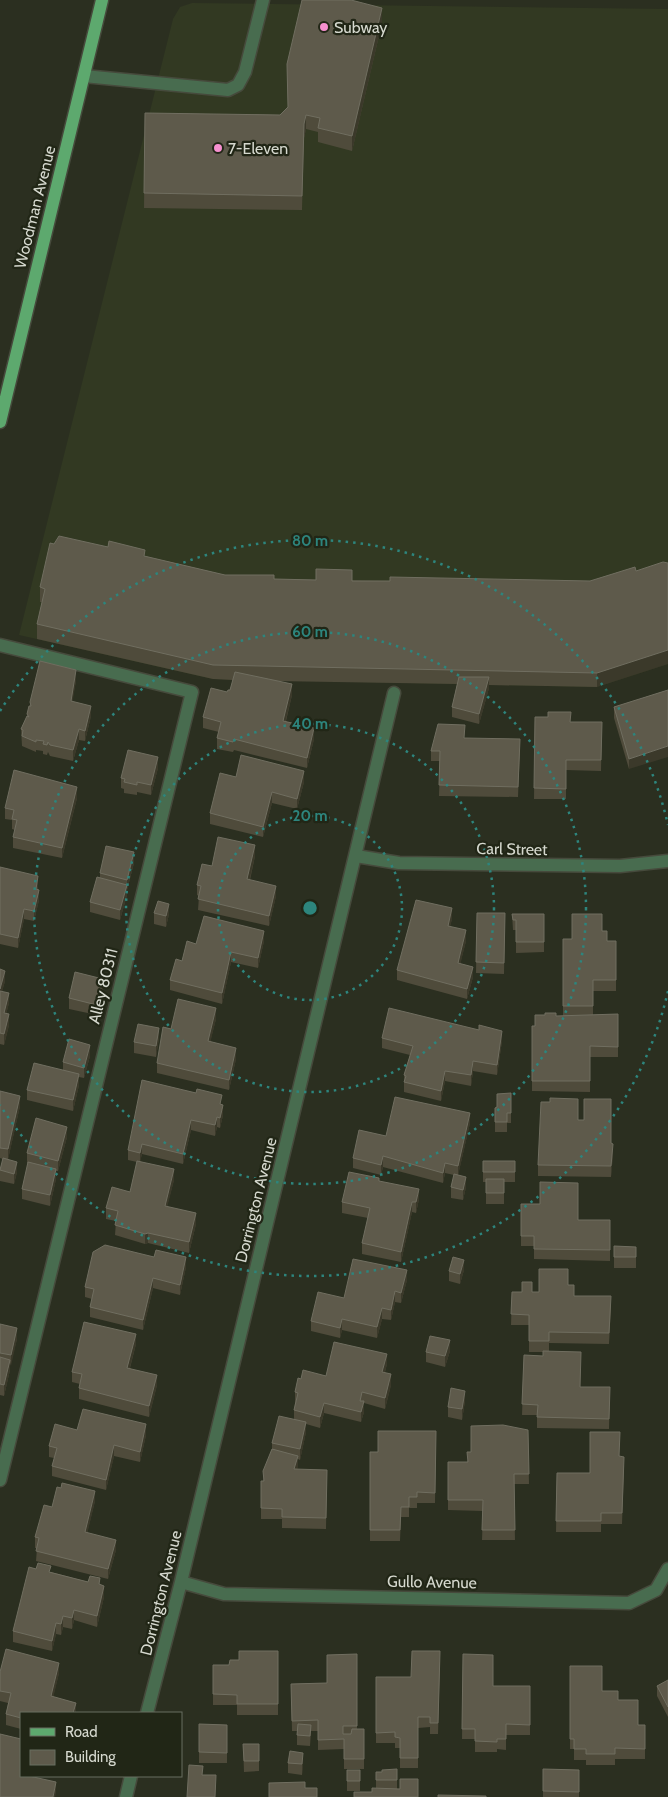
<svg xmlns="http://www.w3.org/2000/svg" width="668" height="1797" viewBox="0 0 668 1797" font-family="Cabin,sans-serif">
<rect width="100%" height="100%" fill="#2b2f20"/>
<path fill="#323922" d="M192,3L668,9V664L597,687L213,679L19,635L173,19L180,7Z"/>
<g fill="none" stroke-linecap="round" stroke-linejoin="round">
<g stroke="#464a3c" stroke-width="15">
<path id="lane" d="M84,76L228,90L238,85L245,72L263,0
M0,645L192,692L0,1480"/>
</g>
<g stroke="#464a3c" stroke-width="15">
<path id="street" d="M356,856L399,863L620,866L668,861
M181,1582L224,1594L629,1603L656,1590L668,1569
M147,1713L181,1582L394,693
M126,1797L131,1776"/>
</g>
<g stroke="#464a3c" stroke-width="15">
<path id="primary" d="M0,422L102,0"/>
</g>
<use href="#lane" stroke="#486c4f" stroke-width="12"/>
<use href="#street" stroke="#486c4f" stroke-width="12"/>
<use href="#primary" stroke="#5da96e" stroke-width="12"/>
</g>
<path fill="#4f4b3b" d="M382,23L352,151L318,142V132L306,129L304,138L302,210L144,208L145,113L280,115L288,108L287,64Z
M54,544L145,556L225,575L274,579L390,581H590L635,567L597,687L489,685V688L479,724L452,717V707L457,684L274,681L292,695L286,721L314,739L307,768L234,750L233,752L217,749V738L219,732L203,728V717L227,692L230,690L233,680L213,679L37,639V624L42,602H40V587Z
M76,681L72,701L91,716L85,741L79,740L73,761L50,756L48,752L47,755L43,754V751L36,750V752L22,746L21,729L27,716V714L30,706V702Z
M668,690L629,769L614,718V707Z
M535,717L571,722H602L601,771L566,770V799H534Z
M465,738L520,749L518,797L439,796L440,761H431V751Z
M158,768L151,795L137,792V795L124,793V789L121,788V778Z
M236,777L304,782L297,809L272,803L263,837L210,824V813Z
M77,798L62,858L13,848V837L15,830L12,829V820L5,819V808Z
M255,856L250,880L276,896L269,926L198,910L199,896L197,895V885L212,866Z
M134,863L127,890V895L120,920L90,912V902L100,878V873Z
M0,867L38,886V889L39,900L34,921L24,919L18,948L0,944Z
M154,913L169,914L166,927L154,924Z
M477,913H505L504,974L476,973Z
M512,914H544V952L516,953V930H513Z
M452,919L450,926L466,941L460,964L473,977L467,999L397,980V970Z
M602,931L607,941H616V991H593V1015L618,1014V1057H590V1092L532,1091V1026H535L556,1016H563V939H572Z
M264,941L258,968L231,962L222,1004L170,990V980L182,961L196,944Z
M0,969L5,981L2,991L9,1003L6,1014L9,1025L4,1045L0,1044Z
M103,989L97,1015L69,1009V998Z
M216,1019L210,1042L236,1059L229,1090L157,1073V1063L171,1029Z
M159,1038L156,1057L134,1053V1042Z
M382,1038L502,1041L497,1075L473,1071L471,1086L445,1081L441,1101L404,1092V1075L410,1055L382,1048Z
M90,1056L84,1078L79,1077V1085L73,1111L27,1100V1090L63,1070V1062Z
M0,1091L20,1106L8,1159L17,1172L14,1184L0,1181V1169L3,1159L0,1158Z
M511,1093V1123H507V1132H495V1108L497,1107Z
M222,1104L223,1115L220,1128L217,1127L215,1136L191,1130L183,1164L142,1154L140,1161L174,1180L167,1206L196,1224L189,1253L148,1243L145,1244L115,1235L116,1221L106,1219V1208L130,1192L137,1162L128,1160V1150Z
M578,1120L611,1143L613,1154L611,1177L538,1176V1165Z
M470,1123L458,1175L466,1187L463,1200L451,1198V1187L454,1175L445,1173L443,1183L383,1167L381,1175L353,1168V1158L386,1136Z
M67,1137L58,1171H56V1179L50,1206L22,1199V1189L28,1163H27V1153Z
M483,1161H515V1182H504V1204H486V1182H483Z
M379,1181L419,1199L416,1213L412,1212L401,1262L362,1254V1243L368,1218L342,1213V1202Z
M521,1204L578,1220H610V1261L534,1259V1246H521Z
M614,1246L636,1247V1268H614Z
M186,1267L180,1295L153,1288L143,1330L90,1317V1307L92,1299L85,1297V1287Z
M464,1270L460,1284L449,1281V1271Z
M407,1280L401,1303L395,1302L391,1320L382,1319L377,1338L342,1330L340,1338L311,1331V1321L344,1298Z
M568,1285L574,1296L611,1306L609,1344L549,1343V1351L580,1387H610L609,1429L537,1428V1415H522L524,1355L543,1356V1352H529V1325H511L512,1292H539Z
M0,1324L17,1339L10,1366V1370L4,1396L0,1395Z
M136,1344L130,1368L157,1385L149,1417L79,1399V1388L80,1384L72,1382V1372Z
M450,1351L445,1367L426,1362V1352Z
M387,1364L385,1372L391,1385L385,1409L364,1403V1412L361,1422L324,1413L320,1428L306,1424V1432L300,1460L298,1459L297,1470H327L326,1529L282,1528V1519H261V1481H263L272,1449V1443L294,1419V1410L295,1403V1392L301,1379L326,1376Z
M465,1401L462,1420L448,1417V1407Z
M77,1430L146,1435L140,1462L114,1456L106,1490L52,1476V1466L54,1458L49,1457V1446Z
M528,1430L529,1484H514L515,1540H482L483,1511L448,1510V1462H467L471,1452Z
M436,1431L435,1503H417V1508H409V1517H401L400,1541H370V1452H378Z
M620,1456L624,1467L622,1524H601V1532H556L557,1473H590Z
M95,1501L87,1533L116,1550L108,1579L36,1561L37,1548H35V1537L52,1507Z
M51,1572L100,1585L104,1597L97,1627L74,1620L72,1629L63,1627L61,1635L56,1634L52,1651L13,1642V1631Z
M278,1651V1715H237V1705H213V1665H229L239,1660Z
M357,1654V1729H364V1769H344V1749L318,1750V1731H311L310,1746L297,1745V1731H292L291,1684L327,1683Z
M463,1654L493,1686H530V1735H506V1750L497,1749V1752H475V1739H462Z
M440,1662L438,1734H430V1727L418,1728V1768H400V1748H395V1743H376V1677H411Z
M570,1666L602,1691L618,1700L638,1725H645V1759H615V1765H586V1760H574V1749H570Z
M0,1672L59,1673L53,1697L76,1703V1713H21V1729L6,1725V1714L8,1703L0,1701Z
M668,1680V1717L657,1696V1686Z
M199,1724L227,1725V1763H199Z
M243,1744H259V1771L244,1772Z
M288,1763H303L302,1775L288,1773Z
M397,1769V1789L418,1797L376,1788V1772H382Z
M543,1769L579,1770V1797H543Z
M347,1770H360V1791H347Z"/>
<path fill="#3b392a" d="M382,8V23L352,151V136Z
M306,115V129L304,138L302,210L304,124Z
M668,650V664L597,687V673Z
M76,670V681L71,711V701Z
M489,677V688L479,724V714Z
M292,684V695L283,731V721Z
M91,706V716L85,741V731Z
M314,728V739L307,768V758Z
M79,729V740L73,761V750Z
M668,746V757L629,769V759Z
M158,757V768L151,795V785Z
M304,771V782L297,809V799Z
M77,787V798L62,858V848Z
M272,792V803L263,837V827Z
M255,845V856L247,890V879Z
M134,852V863L127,890V895L120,920V910L127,885V880Z
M38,876V886L36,899V889Z
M276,886V896L269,926V916Z
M39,890V900L34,921V911Z
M169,904V914L166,927V916Z
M452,908V919L448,936V926Z
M24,909V919L18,948V938Z
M466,930V941L458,974V963Z
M264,931V941L258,968V958Z
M231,952V962L222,1004V993Z
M473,967V977L467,999V989Z
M5,971V981L0,1000V989Z
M103,979V989L97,1015V1005Z
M9,993V1003L4,1023V1013Z
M216,1008V1019L208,1052V1041Z
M9,1014V1025L4,1045V1034Z
M159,1028V1038L156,1057V1046Z
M502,1031V1041L497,1075V1065Z
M90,1045V1056L84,1078V1068Z
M236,1048V1059L229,1090V1080Z
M473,1061V1071L471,1086V1075Z
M445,1071V1081L441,1101V1091Z
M79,1074V1085L73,1111V1100Z
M20,1096V1106L8,1160V1149Z
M223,1105V1115L220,1128V1118Z
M470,1113V1123L458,1176V1166Z
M217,1117V1127L215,1136V1125Z
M191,1120V1130L183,1164V1154Z
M67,1127V1137L58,1171V1161Z
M142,1144V1154L140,1163V1153Z
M613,1144V1154L611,1177V1166Z
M383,1156V1167L381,1175V1165Z
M17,1162V1172L14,1184V1174Z
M445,1163V1173L443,1183V1173Z
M56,1169V1179L50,1206V1195Z
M174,1169V1180L165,1216V1206Z
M466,1177V1187L463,1200V1190Z
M419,1189V1199L416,1213V1202Z
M412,1202V1212L401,1262V1252Z
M196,1213V1224L189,1253V1242Z
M148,1233V1243L145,1244V1234Z
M186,1257V1267L180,1295V1285Z
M464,1260V1270L460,1284V1274Z
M407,1270V1280L401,1303V1293Z
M153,1278V1288L143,1330V1320Z
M395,1291V1302L391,1320V1310Z
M382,1308V1319L377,1338V1327Z
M342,1319V1330L340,1338V1328Z
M17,1328V1339L11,1366V1355Z
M136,1334V1344L127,1378V1368Z
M450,1340V1351L445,1367V1356Z
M387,1354V1364L382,1382V1372Z
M10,1360V1370L4,1396V1385Z
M391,1374V1385L385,1409V1398Z
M157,1375V1385L149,1417V1406Z
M465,1391V1401L462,1420V1409Z
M364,1401V1412L361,1422V1412Z
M324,1403V1413L320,1428V1417Z
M306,1422V1432L300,1460V1449Z
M146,1424V1435L140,1462V1452Z
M114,1445V1456L106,1490V1480Z
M298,1456V1467L294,1480V1469Z
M95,1491V1501L85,1543V1532Z
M116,1540V1550L108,1579V1569Z
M104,1586V1597L97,1627V1616Z
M74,1610V1620L72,1629V1618Z
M63,1616V1627L61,1635V1624Z
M56,1623V1634L52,1651V1641Z
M59,1663V1673L51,1707V1696Z
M76,1703V1713H73Z
M303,1753V1763L302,1775V1764Z
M56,1782V1793L55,1797H53Z"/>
<path fill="#5e5a4b" stroke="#706e60" d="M302,0H351L382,8L352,136L318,128L320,118L306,115L304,124L302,196L144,193L145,113L280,115L288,107L287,64Z
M59,536L108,547L109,541L145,550L144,556L225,575H274V579L316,580V569L352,570V581H390V577L590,581L635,567L636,571L663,562L668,563V650L597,673L213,665L37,624L45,589L40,587L50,543L54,544Z
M40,661L76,670L71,701L91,706L85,731L79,729L73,750L50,745L48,742L47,745L43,744L44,741L36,740V742L22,736L23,730L21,729L27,716L29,717L27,714L29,706H31L30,702Z
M235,672L292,684L283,721L314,728L307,758L234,739L233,742L217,738L221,722L203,717L211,688L227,692L228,690H230Z
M459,677H489L479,714L452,707Z
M668,690V746L629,759L614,707Z
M548,712H571L570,722H602L601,760H566V789L534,788L535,717H548Z
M438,724L465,725L464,738L520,739L518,787L439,785L440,751H431Z
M128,750L158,757L151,785L137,782V785L124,782L125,779L121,778Z
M241,755L304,771L297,799L272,792L263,827L210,813L220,773L236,777Z
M14,770L77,787L62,848L13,837L17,820L12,819L14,810L5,808Z
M218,837L255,845L247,879L276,886L269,916L198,899L201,886L197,885L202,864L212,866Z
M106,846L134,852L127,880L100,873Z
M0,867L38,876L36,889L39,890L34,911L24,909L18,938L0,934Z
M97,877L127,885L120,910L90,902Z
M416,900L452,908L448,926L466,930L458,963L473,967L467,989L397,970Z
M158,901L169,904L166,916L154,913Z
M477,913H505L504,963L476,962Z
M512,914H544V942H516V920H513Z
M572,914H602V931H607V941H616V980H593V1006H563V939H572Z
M204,916L264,931L258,958L231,952L222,993L170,980L176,959L182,961L187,941L196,944Z
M0,969L5,971L0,989Z
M75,972L103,979L97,1005L69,998Z
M0,991L9,993L4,1013L9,1014L4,1034L0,1033Z
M178,999L216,1008L208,1041L236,1048L229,1080L157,1063L163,1027L171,1029Z
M389,1008L479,1030V1025L502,1031L497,1065L473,1061L471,1075L445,1071L441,1091L404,1082L406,1076L404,1075L413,1046L382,1038Z
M545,1013H556V1016L618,1014V1047L590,1046V1081H532V1026H535V1015H545Z
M138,1024L159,1028L156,1046L134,1042Z
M69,1039L90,1045L84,1068L63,1062Z
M34,1063L79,1074L73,1100L27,1090Z
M142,1080L196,1093L197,1089L222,1095L220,1104L223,1105L220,1118L217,1117L215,1125L191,1120L183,1154L142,1144L140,1153L128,1150Z
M0,1091L20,1096L8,1149L0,1148Z
M511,1093V1113H507V1122H495V1108L497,1107V1094Z
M395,1097L470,1113L458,1166L445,1163L443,1173L383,1156L381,1165L353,1158L359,1130L386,1136Z
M550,1098L578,1099V1120H584V1099H611V1143L613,1144L611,1166L538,1165L541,1102H550Z
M36,1118L67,1127L58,1161L27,1153Z
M3,1158L17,1162L14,1174L0,1170Z
M137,1161L174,1169L165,1206L196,1213L189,1242L148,1233L145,1234L115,1225L118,1211L106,1208L112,1187L130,1192Z
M483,1161H515V1172H483Z
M28,1162L56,1169L50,1195L22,1189Z
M349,1172L379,1178V1181L419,1189L416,1202H412L401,1252L362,1243L370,1208L342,1202Z
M454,1174L466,1177L463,1190L451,1187Z
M486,1179H504V1193H486Z
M540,1182L578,1183V1220H610V1250L534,1249V1236H521V1204H540Z
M105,1245L154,1257L156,1250L186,1257L180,1285L153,1278L143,1320L90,1307L94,1289L85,1287L93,1252Z
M614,1246L636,1247V1257H614Z
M453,1257L464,1260L460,1274L449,1271Z
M353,1259L407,1270L401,1293L395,1291L391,1310L382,1308L377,1327L342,1319L340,1328L311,1321L318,1292L344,1298Z
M539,1269H568V1285H574V1296H611L609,1333L549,1332V1341H529V1315L511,1314L512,1292H522V1282H532V1292H539Z
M84,1322L136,1334L127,1368L157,1375L149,1406L79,1388L82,1374L72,1372Z
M0,1324L17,1328L11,1355L0,1353Z
M430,1336L450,1340L445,1356L426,1352Z
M334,1342L387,1354L382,1372L391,1374L385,1398L362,1392L360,1401H364L361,1412L324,1403L320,1417L294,1410L298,1393L295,1392L298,1378L301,1379L303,1370L326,1376Z
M543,1351L581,1352L580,1387H610L609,1419L537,1417L538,1405L522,1404L524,1355L543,1356Z
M0,1357L10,1360L4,1385L0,1384Z
M451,1388L465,1391L462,1409L448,1407Z
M83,1409L146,1424L140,1452L114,1445L106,1480L52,1466L57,1448L49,1446L55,1424L77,1430Z
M279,1416L306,1422L300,1449L272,1443Z
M503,1425L528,1430L529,1474H514L515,1530H482L483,1500H448V1462H468L467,1452H471V1426Z
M378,1431H436L435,1493L417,1492V1497H409V1507H401L400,1530H370V1452H378Z
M590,1432H620L619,1456L624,1457L622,1513H601V1521H556L557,1473H590Z
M272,1449L298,1456L294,1469L327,1470L326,1518L282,1517V1509L261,1508V1481H264L263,1471Z
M62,1483L95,1491L85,1532L116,1540L108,1569L36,1551L39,1538L35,1537L44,1505L52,1507L57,1487L61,1488Z
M38,1563L51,1566L49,1572L88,1582L90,1576L100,1578L99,1584L104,1586L97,1616L74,1610L72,1618L63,1616L61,1624L56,1623L52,1641L13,1631L29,1567L36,1569Z
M6,1649L59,1663L51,1696L76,1703L73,1713H21V1718L6,1714L11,1693L0,1691V1672Z
M239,1651H278V1704H237V1695L213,1694V1665H229L230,1660H239Z
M412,1651H440L438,1723H430V1717H418V1758H400V1738L395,1737V1732L376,1733V1677H411Z
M357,1654V1726H343V1734H351L352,1729H364V1759H344V1739L318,1740V1720L292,1721L291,1684L327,1683V1655Z
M463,1654L493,1655V1686H530V1725L506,1724V1739H497V1742L475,1741V1729H462Z
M570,1666H602V1691H618V1700H638V1725H645V1749L615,1748V1754H586V1749H574V1739H570Z
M668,1680V1707L657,1686Z
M199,1724L227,1725V1753L199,1752Z
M298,1724L311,1725L310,1736L297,1735Z
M0,1734L21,1739V1776H29L56,1782L53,1797H0Z
M243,1744H259V1761H244Z
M290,1751L303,1753L302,1764L288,1763Z
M189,1765L203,1766L202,1775H216L215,1797H187Z
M397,1769V1780H376V1772H382V1770Z
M543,1769L579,1770V1792L543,1791Z
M347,1770H360V1781H347Z
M400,1779H418V1797H354V1792H372V1788L400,1789Z
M305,1782V1788H317V1797H269V1783Z
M438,1795L486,1796V1797H438Z"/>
<g fill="none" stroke="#2d857d" stroke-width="2.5" stroke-dasharray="2.5 5">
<circle cx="310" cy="908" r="92"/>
<circle cx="310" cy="908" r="184"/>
<circle cx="310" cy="908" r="276"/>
<path d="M668 991A367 367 0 0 1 0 1105M0 711A367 367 0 0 1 668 825"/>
</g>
<g fill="#f690cf" stroke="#212616" stroke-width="2">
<circle cx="324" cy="27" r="5"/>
<circle cx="218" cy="148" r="5"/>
</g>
<g text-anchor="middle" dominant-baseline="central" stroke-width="4.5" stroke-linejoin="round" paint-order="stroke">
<g font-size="16" fill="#d6d9cf" stroke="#212616" text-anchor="start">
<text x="334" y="27">Subway</text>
<text x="228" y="148">7-Eleven</text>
</g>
<g font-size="16" fill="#d6d9cf" stroke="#212616">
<text transform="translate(35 207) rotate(-76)">Woodman Avenue</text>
<text transform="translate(512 849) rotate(1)">Carl Street</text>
<text transform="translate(103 986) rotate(-76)">Alley 80311</text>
<text transform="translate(256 1200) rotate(-76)">Dorrington Avenue</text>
<text transform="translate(432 1582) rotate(1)">Gullo Avenue</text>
<text transform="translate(161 1593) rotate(-76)">Dorrington Avenue</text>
</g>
</g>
<circle cx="310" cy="908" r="8" fill="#2d857d" stroke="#212616" stroke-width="2.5"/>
<g font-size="15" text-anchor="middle" font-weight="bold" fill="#2d857d" stroke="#212616" stroke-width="4.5" stroke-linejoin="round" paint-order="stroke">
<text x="310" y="546">80 m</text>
<text x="310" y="637">60 m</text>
<text x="310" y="729">40 m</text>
<text x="310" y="821">20 m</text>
</g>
<rect x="20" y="1712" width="162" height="65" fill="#212616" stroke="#696e60"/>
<rect x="30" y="1728" width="25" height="8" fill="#5da96e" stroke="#696e60"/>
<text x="65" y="1737" font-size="15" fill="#d6d9cf">Road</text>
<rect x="30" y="1750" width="25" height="15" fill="#5e5a4b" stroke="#696e60"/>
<text x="65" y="1762" font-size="15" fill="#d6d9cf">Building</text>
</svg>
